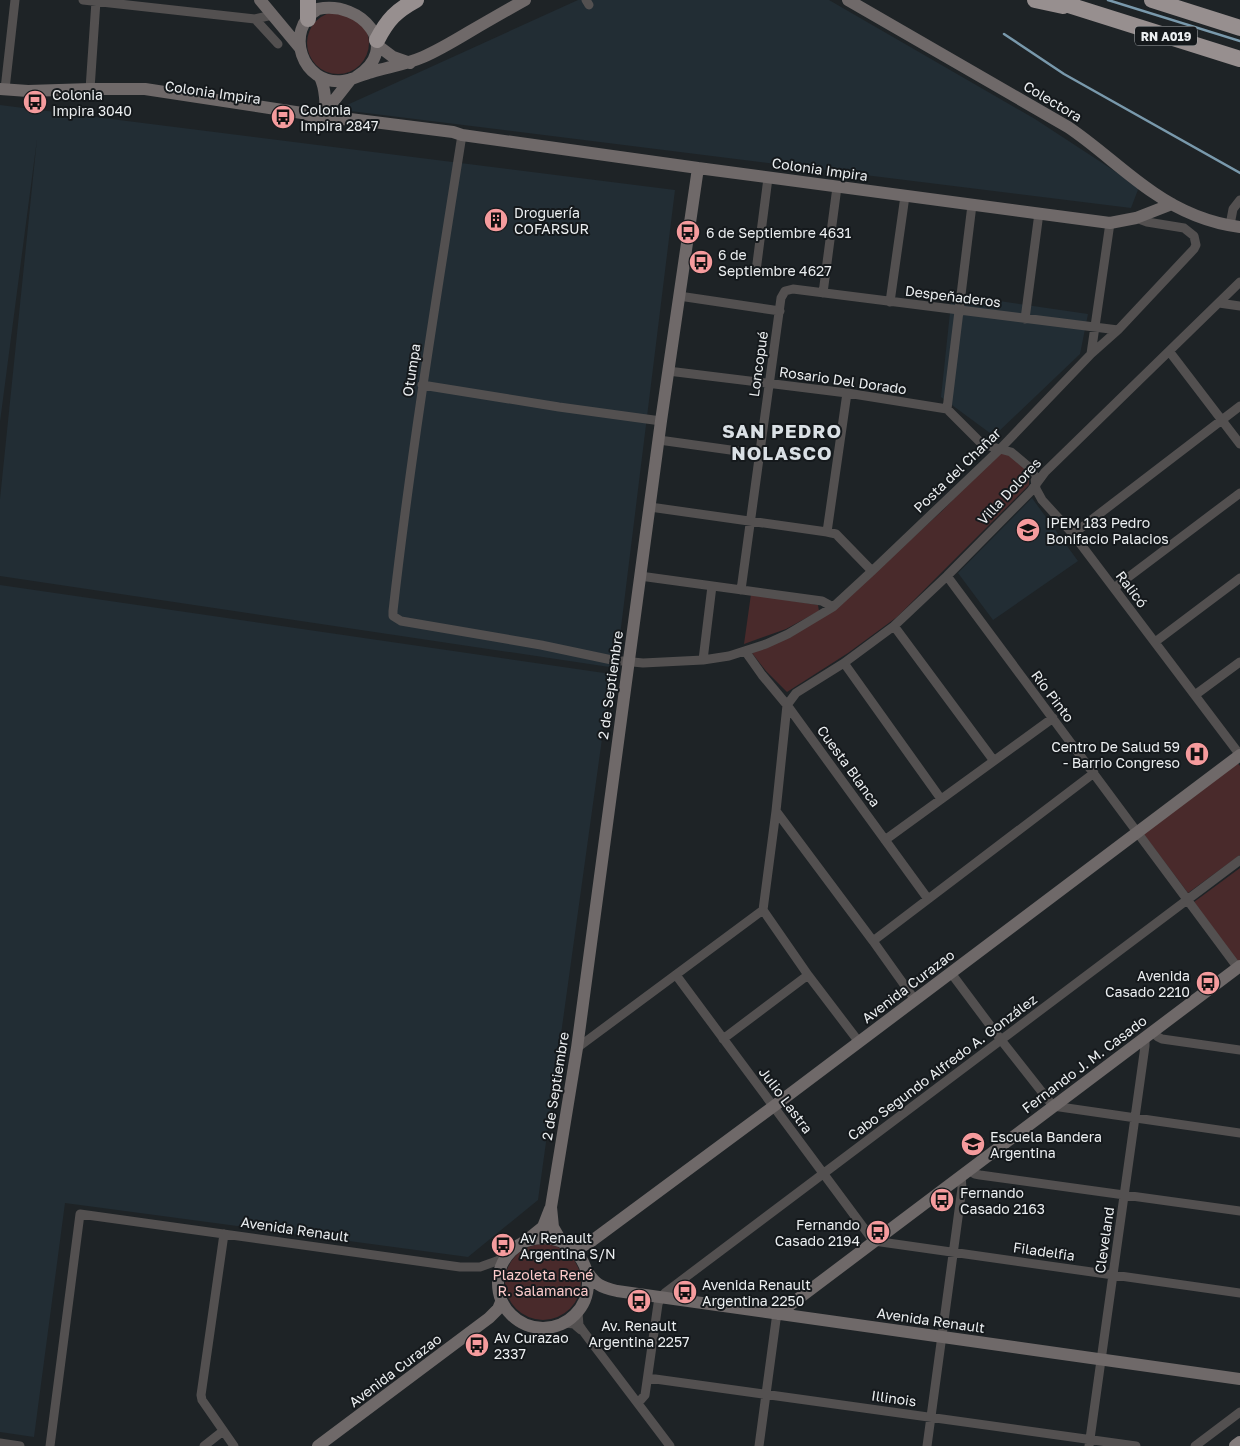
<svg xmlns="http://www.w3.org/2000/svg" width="1240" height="1446" viewBox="0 0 1240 1446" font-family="'Golos Text',sans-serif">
<rect width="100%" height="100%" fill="#1e2326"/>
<path fill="#222d34" d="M578,0H829L1035,119L1139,187L1131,208L350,111L347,105Z
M0,105L675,190L616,668L0,576V499L37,139L0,422Z
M952,294L1088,314L1080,354L994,436L941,397Z
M1032,498L1078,561L993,620L958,573Z
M0,585L611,674L538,1200L468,1257L65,1203L34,1437L0,1432Z"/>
<path fill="#492a2b" d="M307 43a31 31 0 1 1 62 0a31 31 0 1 1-62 0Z
M1001,450L1017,461L1029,473V485L897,617L848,653L787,692L766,671L752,653L791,637L910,540L942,511Z
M751,594L818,605L819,611L786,629L744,644Z
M1237,762L1240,766V855L1188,893L1142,832Z
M1240,868V961L1238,962L1194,902Z
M505 1282a38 38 0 1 1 76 0a38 38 0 1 1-76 0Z"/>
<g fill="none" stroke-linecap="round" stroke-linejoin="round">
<path stroke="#7999ac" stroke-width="2.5" d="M1108,0L1240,41
M1004,34L1064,74L1240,173"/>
<path stroke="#535050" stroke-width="9" d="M83,0L255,19L272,15
M586,0L589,5
M255,19L278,44
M5,89L15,0
M90,89L96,1
M462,135C437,293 411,452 393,611V616L401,621L541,645L612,660L643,663L703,660L729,656L766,644L788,634L833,607L872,571L1000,449L1091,354L1118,330L1194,249L1196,245L1194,236L1184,228L1147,222L1136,218
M1230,225L1233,209L1240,200
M756,271L768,178
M823,293L837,187
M679,296L780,311
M890,302L905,196
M1219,303L1240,306
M1025,319L1039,213
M1169,351L1240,444
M1091,354L1110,223
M668,371L847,393L947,409L979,441L989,446L1011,452L1030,468L1035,477L1036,489L1042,500L1073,534L1240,755
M422,385L559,407L661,421
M947,409L972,205
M659,440L759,454
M650,507L827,532L836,534L872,571
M827,532L847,393
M1073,534L1240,406
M640,576L822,601L833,607
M947,576L1238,968
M1114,588L1240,493
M741,590L781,298L785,291L793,289L1118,330
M894,626L994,761
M1155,642L1240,578
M745,651L762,675L787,705L928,899
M703,660L712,586
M844,663L941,799
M1195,695L1240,662
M787,705L796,693L844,663L894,626L947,576L1031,491L1045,472L1240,282
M776,811L873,941L915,1000
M885,840L1053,718
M763,910L776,811L787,705
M763,910L808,975L859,1042
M873,941L1094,773
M951,973L1001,1040L1053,1106L1240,1133
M676,975L869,1235L874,1241L1240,1293
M1152,1032L1158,1037L1162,1039L1240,1050
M723,1039L808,975
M577,1048L763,910
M968,1170L975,1174L980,1175L1240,1211
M224,1234L201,1395L202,1400L234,1446
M578,1313L579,1325L583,1331L670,1446
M565,1323L574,1324L581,1330
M648,1378L1136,1446
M638,1403L645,1395L658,1304L661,1297L666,1292L1240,860
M0,1443L20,1446
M50,1446L80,1214L460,1267H480L505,1258
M204,1446L223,1431
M759,1446L776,1320L778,1314
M927,1446L962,1188L961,1176
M1089,1446L1145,1046V1041L1143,1038
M1195,1446L1240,1412"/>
<path stroke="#6f6969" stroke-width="12" d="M260,0L300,48
M848,0L1068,127C1098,147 1124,173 1154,193C1180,211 1209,223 1240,227
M377,45L393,57L410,63
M320,77C325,87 327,107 324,118
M356,77C403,48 362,0 318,9C283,30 302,86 343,81C353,80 362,74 372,72C389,67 407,64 423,57C439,50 454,41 469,32C488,21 507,10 525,0
M0,89L28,91L90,89H145L302,113C318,118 333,120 350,119L453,132L462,135L698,168L1110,223L1136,218L1172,204
M325,112L351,79
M498 1283a45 45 0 1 1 90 0a45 45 0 1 1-90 0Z
M527,1240L543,1227L550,1209
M561,1241L553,1227L551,1207L577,1048L661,421L698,168
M571,1247H581L593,1240L774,1106L1240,755
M586,1270C596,1285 600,1287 617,1291L1240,1379
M778,1314L1240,966
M318,1446L489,1318L498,1309L501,1302"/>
<path stroke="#847d7d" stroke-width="14" d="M1236,1446L1240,1443"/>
<path stroke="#978f8f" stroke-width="16" d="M1035,0L1063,6
M1053,0L1240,59
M1152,0L1240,28
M308,19V0
M377,40C388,19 396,11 416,0"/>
</g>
<defs>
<g id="bus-disc" transform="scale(1.25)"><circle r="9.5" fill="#f59b9d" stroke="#15191c"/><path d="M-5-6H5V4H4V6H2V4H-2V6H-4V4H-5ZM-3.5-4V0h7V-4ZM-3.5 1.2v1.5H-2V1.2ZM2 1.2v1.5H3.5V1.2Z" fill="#111"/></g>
<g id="building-disc" transform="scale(1.25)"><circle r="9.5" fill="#f59b9d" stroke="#15191c"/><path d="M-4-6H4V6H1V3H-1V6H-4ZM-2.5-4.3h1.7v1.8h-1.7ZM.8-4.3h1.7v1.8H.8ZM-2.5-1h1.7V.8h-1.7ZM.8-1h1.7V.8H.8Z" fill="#111"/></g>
<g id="school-disc" transform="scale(1.25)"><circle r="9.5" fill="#f59b9d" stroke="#15191c"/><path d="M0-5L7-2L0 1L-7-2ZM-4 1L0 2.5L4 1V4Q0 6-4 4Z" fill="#111"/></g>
<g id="hospital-disc" transform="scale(1.25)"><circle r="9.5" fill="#f59b9d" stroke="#15191c"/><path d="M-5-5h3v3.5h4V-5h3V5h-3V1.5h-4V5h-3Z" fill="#111"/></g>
</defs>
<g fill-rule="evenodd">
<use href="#bus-disc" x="35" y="102"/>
<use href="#bus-disc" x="283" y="117"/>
<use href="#building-disc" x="496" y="220"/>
<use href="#bus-disc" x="688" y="232"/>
<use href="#bus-disc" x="701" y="262"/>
<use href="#school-disc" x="1028" y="530"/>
<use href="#hospital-disc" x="1197" y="754"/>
<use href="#bus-disc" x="1208" y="983"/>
<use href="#school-disc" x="973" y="1144"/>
<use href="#bus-disc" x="942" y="1200"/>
<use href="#bus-disc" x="878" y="1232"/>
<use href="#bus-disc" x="503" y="1245"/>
<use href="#bus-disc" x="685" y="1292"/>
<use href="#bus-disc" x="639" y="1301"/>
<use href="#bus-disc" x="477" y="1345"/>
</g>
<g text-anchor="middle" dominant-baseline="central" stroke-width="4" stroke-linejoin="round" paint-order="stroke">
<rect fill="#15191c" stroke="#abaeb0" stroke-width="1" x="1135" y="26.5" width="62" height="19" rx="4"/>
<g font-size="12" font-weight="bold" fill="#ebeef0">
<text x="1166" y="36">RN A019</text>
</g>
<g font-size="14" fill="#ebeef0" stroke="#15191c">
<text transform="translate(213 92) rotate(8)">Colonia Impira</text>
<text transform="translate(1053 101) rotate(31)">Colectora</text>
<text transform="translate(820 169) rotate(8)">Colonia Impira</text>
<text transform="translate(953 296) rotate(7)">Despeñaderos</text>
<text transform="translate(758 364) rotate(-82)">Loncopué</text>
<text transform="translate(411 370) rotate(-81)">Otumpa</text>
<text transform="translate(843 380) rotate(8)">Rosario Del Dorado</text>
<text transform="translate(957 470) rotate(-44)">Posta del Chañar</text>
<text transform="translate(1009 491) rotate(-47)">Villa Dolores</text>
<text transform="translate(1132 589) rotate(53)">Ralicó</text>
<text transform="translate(610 685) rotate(-82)">2 de Septiembre</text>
<text transform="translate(1053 696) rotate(53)">Río Pinto</text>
<text transform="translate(849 766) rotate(54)">Cuesta Blanca</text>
<text transform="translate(908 986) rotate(-37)">Avenida Curazao</text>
<text transform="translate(1084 1064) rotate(-37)">Fernando J. M. Casado</text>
<text transform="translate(942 1067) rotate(-37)">Cabo Segundo Alfredo A. González</text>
<text transform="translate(555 1086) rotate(-81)">2 de Septiembre</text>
<text transform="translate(786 1100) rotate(53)">Julio Lastra</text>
<text transform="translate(295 1229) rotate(8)">Avenida Renault</text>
<text transform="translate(1104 1240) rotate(-82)">Cleveland</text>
<text transform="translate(1044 1251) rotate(8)">Filadelfia</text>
<text transform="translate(931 1320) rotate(8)">Avenida Renault</text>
<text transform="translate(395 1370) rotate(-37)">Avenida Curazao</text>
<text transform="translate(894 1398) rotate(8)">Illinois</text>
</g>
<g font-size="14" fill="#ebeef0" stroke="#15191c" text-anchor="start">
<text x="52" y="94">Colonia<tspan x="52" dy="16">Impira 3040</tspan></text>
<text x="300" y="109">Colonia<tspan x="300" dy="16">Impira 2847</tspan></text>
<text x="514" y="212">Droguería<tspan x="514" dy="16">COFARSUR</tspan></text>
<text x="706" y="232">6 de Septiembre 4631</text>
<text x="718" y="254">6 de<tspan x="718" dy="16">Septiembre 4627</tspan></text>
<text x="1046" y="522">IPEM 183 Pedro<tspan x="1046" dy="16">Bonifacio Palacios</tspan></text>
<text x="1180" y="746" text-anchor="end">Centro De Salud 59<tspan x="1180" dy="16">- Barrio Congreso</tspan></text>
<text x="1190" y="975" text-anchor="end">Avenida<tspan x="1190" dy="16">Casado 2210</tspan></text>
<text x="990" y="1136">Escuela Bandera<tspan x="990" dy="16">Argentina</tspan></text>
<text x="960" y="1192">Fernando<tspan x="960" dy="16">Casado 2163</tspan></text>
<text x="860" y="1224" text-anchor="end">Fernando<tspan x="860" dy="16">Casado 2194</tspan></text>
<text x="520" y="1237">Av Renault<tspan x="520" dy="16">Argentina S/N</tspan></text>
<text x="702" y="1284">Avenida Renault<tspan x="702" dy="16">Argentina 2250</tspan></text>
<text x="639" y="1325" text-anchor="middle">Av. Renault<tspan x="639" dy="16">Argentina 2257</tspan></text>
<text x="494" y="1337">Av Curazao<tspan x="494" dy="16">2337</tspan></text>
</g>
<g font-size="14" fill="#fdcbcb" stroke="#15191c">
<text x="543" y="1274">Plazoleta René<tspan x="543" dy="16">R. Salamanca</tspan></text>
</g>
<g font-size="19" font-weight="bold" letter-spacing="1" fill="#dae0e5" stroke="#15191c">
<text x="782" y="430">SAN PEDRO<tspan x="782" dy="22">NOLASCO</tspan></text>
</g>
</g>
</svg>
